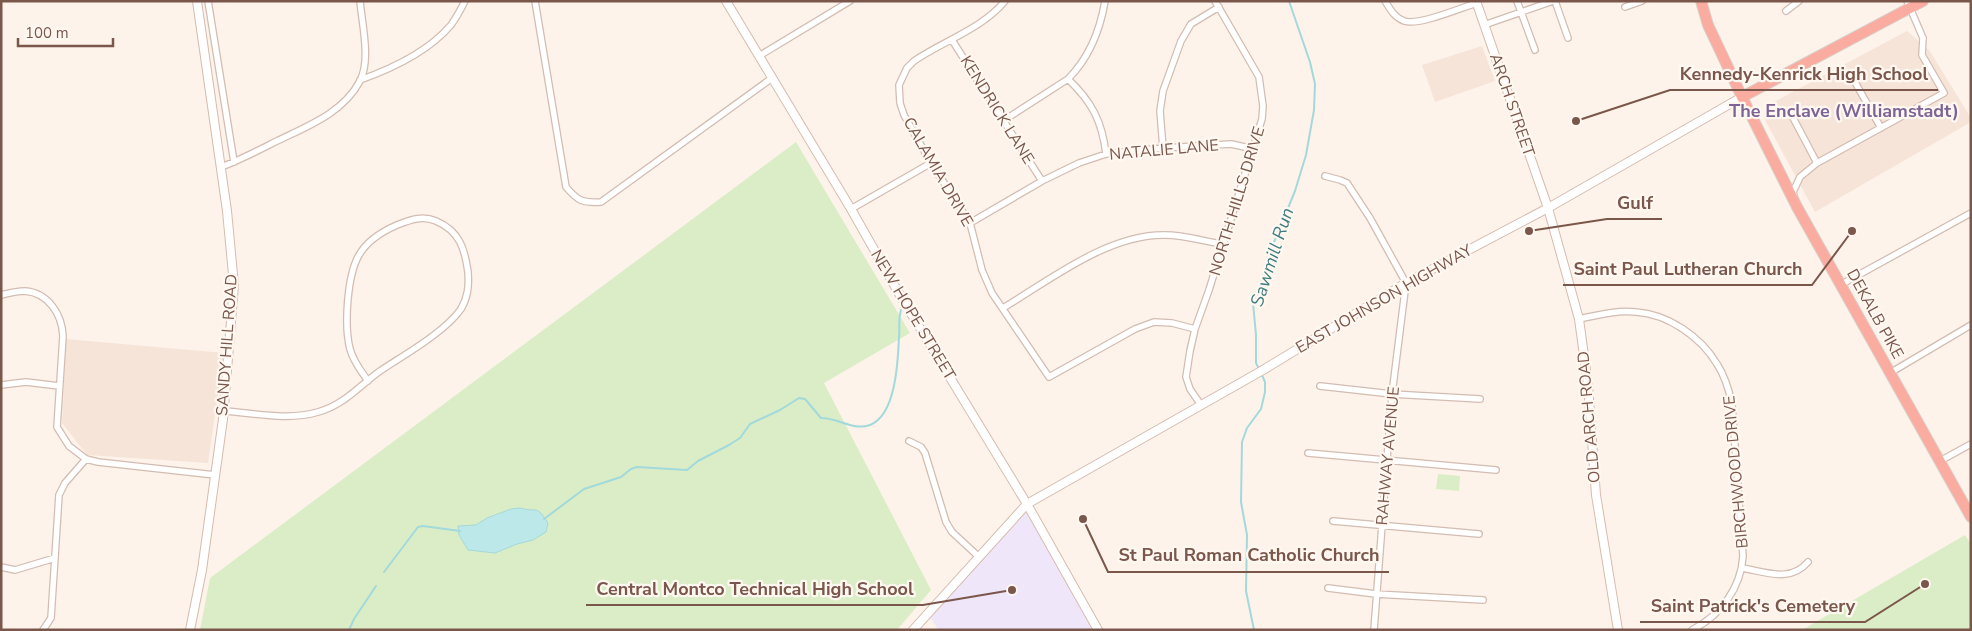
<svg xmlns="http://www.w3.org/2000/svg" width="1972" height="631" viewBox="0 0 1972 631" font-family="'Nunito Sans',sans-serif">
<rect width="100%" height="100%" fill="#fdf3ea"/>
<path fill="#f6e4d8" d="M1907,31L1929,50L1971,118V122L1815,212L1765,120L1772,103Z
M1482,46L1495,81L1435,102L1422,65Z
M66,339L224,353L208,463L87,455L62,423Z"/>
<path fill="#f0e6fa" d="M1027,504L1098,630H939L927,614Z"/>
<path fill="#dbedc7" d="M796,142L910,333L824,383L931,590L897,630H200L210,578Z
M1438,474L1460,476L1459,491L1436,489Z
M1965,535L1971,544V630H1802Z"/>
<path fill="#bde8e9" stroke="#a2d9db" d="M520,508C538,513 536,504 548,523L546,532L533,540L517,544L495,553L468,550L459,535L458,526L476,525L487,518L511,509Z"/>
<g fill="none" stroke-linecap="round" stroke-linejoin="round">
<path stroke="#a2d9db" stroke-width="2" d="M1259,369L1256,363V335L1253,303L1259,290L1270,252L1295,191L1306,155L1314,110L1315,84L1310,62L1289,1
M544,519L584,489L621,477L631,469L637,467L687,470L698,461L729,445L740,438L750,424L780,410L799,398L805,399L821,418C839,418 853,431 870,425C896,415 898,361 899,337C900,328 898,320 901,310
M384,572L418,527L423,526L460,531
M349,630L354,619L376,586
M1254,630L1246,591L1247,535L1241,502L1242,442L1247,428L1261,409L1265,392V382L1261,373"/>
<g stroke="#d3bcb1" stroke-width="8">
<path id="street" d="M208,1L234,162
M535,1L566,187C578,201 582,203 601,202L772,78
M1005,1C982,29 943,41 914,61L907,68L899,85L900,103L904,115L931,163L970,223L982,270L992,293L1049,377L1135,329L1154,322L1172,323L1195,329
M1385,1C1390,9 1394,17 1404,21C1419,26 1460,8 1477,3
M1517,1L1535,50
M1555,1L1568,38
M1625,7L1642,1
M1786,11L1799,1
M1484,25L1553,1
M952,40L1042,181
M759,56L850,1
M1852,77L1881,128
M1068,79C1092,102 1102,121 1106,154
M360,80C391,69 429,51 451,25C456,18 461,9 465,1
M1790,112L1817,163
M1003,121L1068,79C1090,57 1100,31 1105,1
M1163,148L1160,111L1163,91L1181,41L1191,24L1219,7
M221,167C240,160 259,150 277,141C308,126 343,113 360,81C371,60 362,24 360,1
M1325,176L1340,180L1347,183L1370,218L1406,283L1392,394L1374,630
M1794,196L1793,192L1800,177L1817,163L1944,93L1922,55L1923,38L1907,1
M851,209L931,163
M970,223L1042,181L1079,163L1106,154L1163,148L1231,144L1254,149
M1842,284L1971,213
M1,295C9,293 17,291 25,291C49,293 62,315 63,336L57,427L69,446L86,459L98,462L215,475
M1003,308C1050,280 1108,234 1165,235C1184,235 1203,241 1222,244
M1579,319C1598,315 1616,310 1636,312C1668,314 1701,337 1717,364C1725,376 1729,390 1732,404L1743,556C1741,588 1721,615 1692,630
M1890,373L1971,325
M1,385L26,382L59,386
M1320,386L1392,394L1480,399
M1201,405L1190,389L1186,377L1190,351L1195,329L1209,290L1262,119L1263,106L1259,77L1215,1
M224,411C254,413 288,421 318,412C344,405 359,386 380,371C404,355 445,332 461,309C468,297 469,286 468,272C465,250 460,231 436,221C422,215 410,220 397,225C381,232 367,241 359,255C347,276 344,326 350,349C353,361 361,371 368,381
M909,441L921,447L925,453L946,522L952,532L978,556
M1308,453L1496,470
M1940,461L1971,444
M1333,521L1479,534
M1,567L15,570L55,558
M1742,568C1766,572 1790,583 1808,562
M1328,588L1376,594L1483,600
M43,630L51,618L59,495L65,483L86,459"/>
</g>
<g stroke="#d7bbae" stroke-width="10">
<path id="secondary" d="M726,1L851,209L901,297L1027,504L1098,630
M1476,1L1548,208L1579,319L1588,385L1596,495L1618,630
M190,630L202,570L223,419L234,285L227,211L197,1
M913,630L1027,504L1263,370L1406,283L1548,208L1742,97"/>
</g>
<g stroke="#dad0cd" stroke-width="12">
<path id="highway" d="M1701,1L1708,25L1742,97L1797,207L1971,517
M1742,97L1923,1"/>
</g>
<use href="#street" stroke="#fff" stroke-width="5.5"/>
<use href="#secondary" stroke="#fff" stroke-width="8"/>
<use href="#highway" stroke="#f9ac9f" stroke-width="10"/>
</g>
<g text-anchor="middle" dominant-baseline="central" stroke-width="4.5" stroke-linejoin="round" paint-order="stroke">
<g font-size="16" fill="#7a564b" stroke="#fff8f1">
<text transform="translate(1512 105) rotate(71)">ARCH STREET</text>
<text transform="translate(997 110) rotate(58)">KENDRICK LANE</text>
<text transform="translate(1164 150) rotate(-5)">NATALIE LANE</text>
<text transform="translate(938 172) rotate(60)">CALAMIA DRIVE</text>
<text transform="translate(1237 201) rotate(-73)">NORTH HILLS DRIVE</text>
<text transform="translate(1384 299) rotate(-30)">EAST JOHNSON HIGHWAY</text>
<text transform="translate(1875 314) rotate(61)">DEKALB PIKE</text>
<text transform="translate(913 315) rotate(59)">NEW HOPE STREET</text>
<text transform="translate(227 345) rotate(-86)">SANDY HILL ROAD</text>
<text transform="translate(1589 417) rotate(-95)">OLD ARCH ROAD</text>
<text transform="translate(1388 456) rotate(-85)">RAHWAY AVENUE</text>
<text transform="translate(1736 472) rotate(-95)">BIRCHWOOD DRIVE</text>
</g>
<g font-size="18" font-weight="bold" fill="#7e6496" stroke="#fff8f1">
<text x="1844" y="111">The Enclave (Williamstadt)</text>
</g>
<g font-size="18" font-style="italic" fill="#3d7c7f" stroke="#fff8f1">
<text transform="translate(1272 257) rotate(-72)">Sawmill Run</text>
</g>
</g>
<path fill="none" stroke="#7a564b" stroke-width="2" d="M1576 121L1670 90H1938M1529 231L1607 219H1662M1852 231L1812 285H1563M1083 519L1108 572H1389M1012 590L923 605H586M1925 584L1865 622H1640"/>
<g fill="#7a564b" stroke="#fff8f1" stroke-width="2">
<circle cx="1576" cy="121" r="5"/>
<circle cx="1529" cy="231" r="5"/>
<circle cx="1852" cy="231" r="5"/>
<circle cx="1083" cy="519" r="5"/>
<circle cx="1012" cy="590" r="5"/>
<circle cx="1925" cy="584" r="5"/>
</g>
<g font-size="18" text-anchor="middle" font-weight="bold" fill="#7a564b" stroke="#fff8f1" stroke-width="4.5" stroke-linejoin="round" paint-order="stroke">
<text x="1804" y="80">Kennedy-Kenrick High School</text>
<text x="1635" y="209">Gulf</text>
<text x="1688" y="275">Saint Paul Lutheran Church</text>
<text x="1249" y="561">St Paul Roman Catholic Church</text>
<text x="755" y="595">Central Montco Technical High School</text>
<text x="1753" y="612">Saint Patrick's Cemetery</text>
</g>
<rect width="1972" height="631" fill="none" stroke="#7a564b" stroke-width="5"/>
<path d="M18 38v8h95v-8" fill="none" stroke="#7a564b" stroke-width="2.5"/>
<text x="25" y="38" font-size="15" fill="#7a564b" stroke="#fff8f1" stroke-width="4" paint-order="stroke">100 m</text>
</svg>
